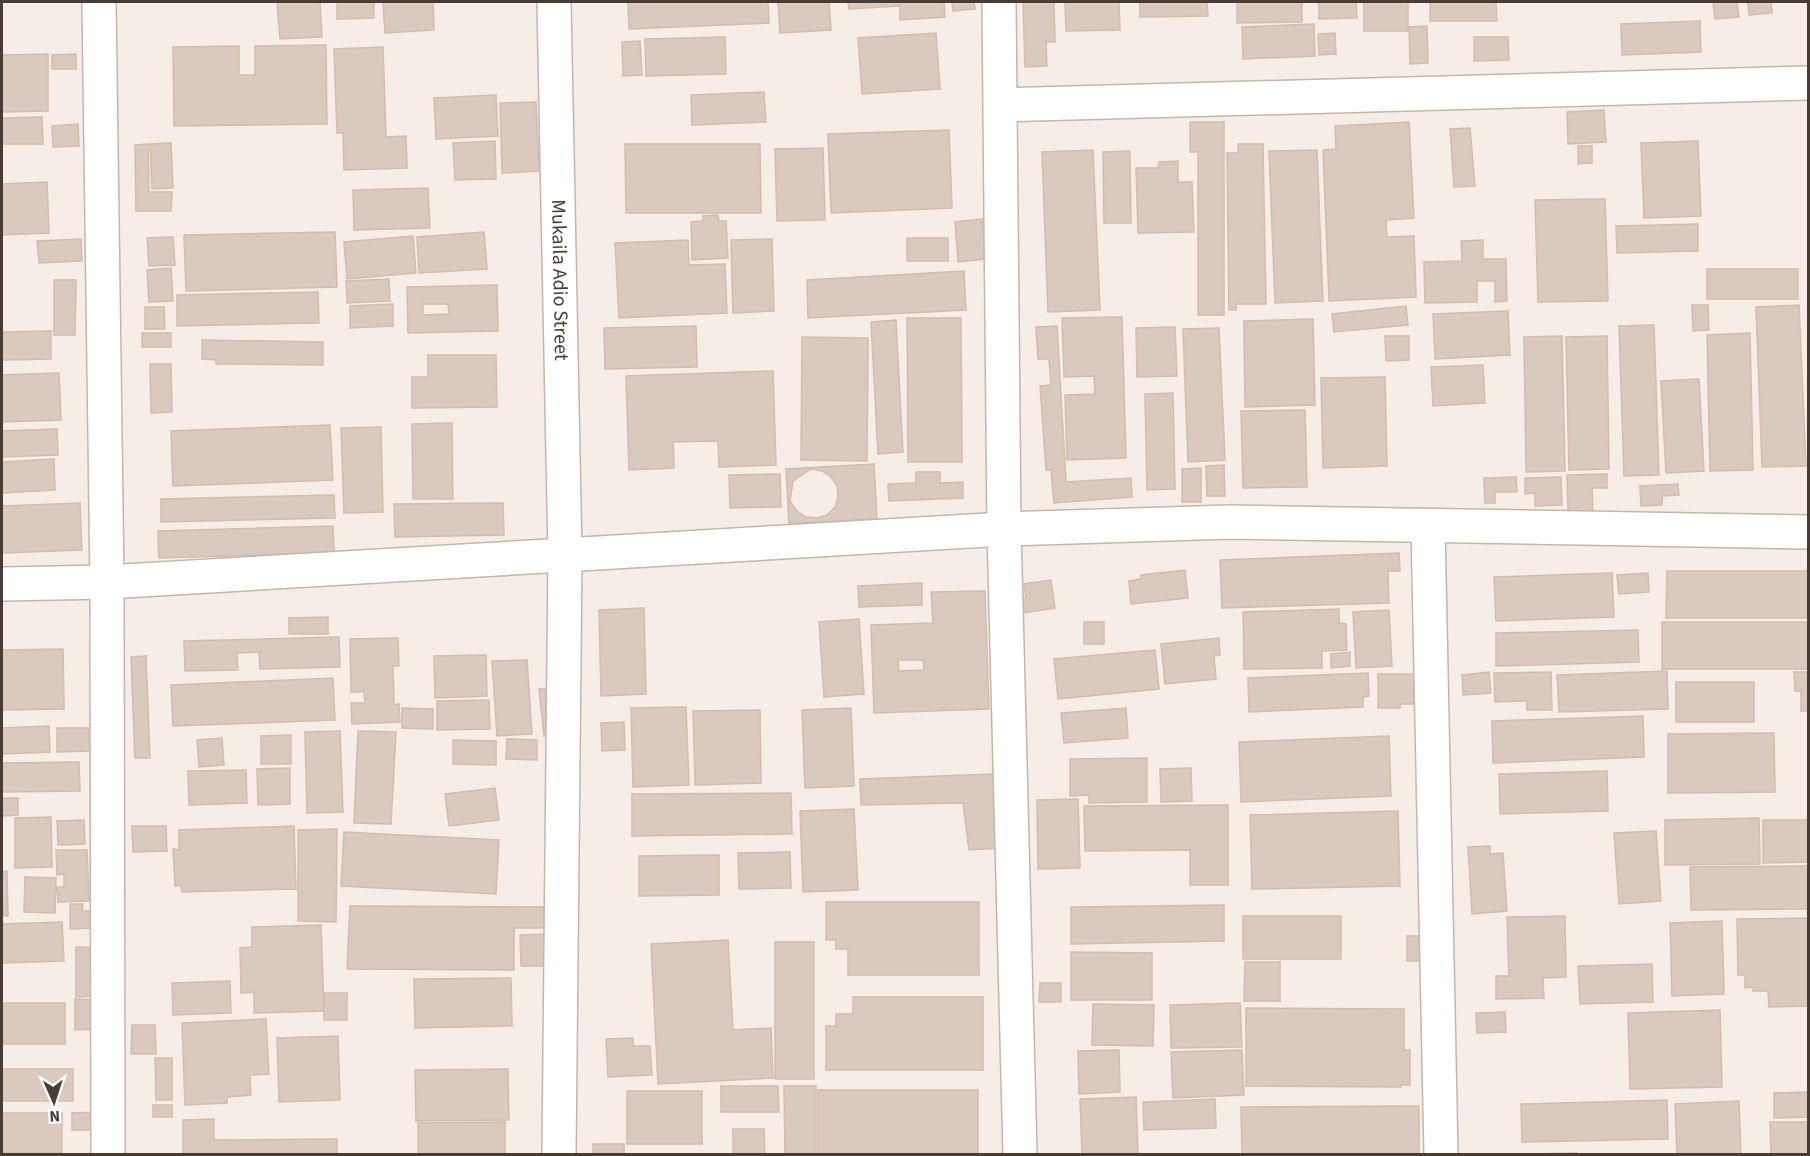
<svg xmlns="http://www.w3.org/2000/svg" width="1810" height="1156" viewBox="0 0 1810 1156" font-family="'Source Sans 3',sans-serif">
<rect width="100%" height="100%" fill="#f5ede6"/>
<path fill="#dac9be" stroke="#d3bcad" stroke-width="1.5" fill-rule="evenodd" d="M277,2H320L322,37L280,39Z
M337,2H374V18L337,19Z
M383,2H433L434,30L385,33Z
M628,2H768L769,23L629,29Z
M778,2H829L831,30L780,33Z
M848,2H944L945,17L900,20V6L849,9Z
M952,2H974L975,9L953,11Z
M1023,2H1054L1055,42H1046L1047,66L1025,67Z
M1065,2H1119L1120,30L1066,31Z
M1140,2H1207L1208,16L1140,17Z
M1237,2H1302V22L1237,23Z
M1319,2H1356L1357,18L1319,19Z
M1364,2H1408V31H1364Z
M1430,2H1496L1497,21H1430Z
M1713,2H1737L1739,17L1715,19Z
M1748,2H1771L1772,13L1749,15Z
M1700,21L1701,52L1622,55L1621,24Z
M1314,24L1315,56L1243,59L1242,27Z
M1427,26L1428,63L1410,64L1409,27Z
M936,33L940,89L862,94L858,38Z
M1335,33L1336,54L1319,55L1318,34Z
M725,37L726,74L646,76L645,39Z
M1474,37H1508L1509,60L1474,61Z
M640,41L642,75L623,76L622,42Z
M326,45L327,124L174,126L173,47L239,46V75H255V46Z
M383,47L386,137L406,136L407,168L344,170L343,133H337L334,49Z
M48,54V111L2,112V55Z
M76,54V69H52V55Z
M764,92L766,122L692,125L691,95Z
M496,95L498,136L436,139L434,98Z
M536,102L539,171L502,173L500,103Z
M1604,110L1606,142L1568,144L1567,112Z
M42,117L43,144H2V118Z
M1190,122H1224V315H1198V152H1190Z
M1409,122L1414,218L1386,220L1387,237L1414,236L1416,297L1329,301L1323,150L1336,149L1335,126Z
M78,124L79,146L53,147L52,126Z
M1470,128L1475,186L1454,187L1450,129Z
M949,130L952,208L831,213L828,134Z
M495,141L496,179L455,180L453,143Z
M1698,141L1701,216L1644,218L1641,143Z
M171,143L173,188L152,189L150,144Z
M148,144L149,192H172L171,211H136L135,145Z
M625,144H760L761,213H626Z
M1238,144H1263L1266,304H1236V310H1229L1227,153H1238Z
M1578,146H1592V163L1578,164Z
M823,148L825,220L777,221L775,149Z
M1093,150L1100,310L1048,312L1042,152Z
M1317,150L1323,301L1275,303L1269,151Z
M1130,151L1131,223H1104L1103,152Z
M1178,161V182H1192L1194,232L1138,233L1136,168H1158L1159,162Z
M47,182L49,233L2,235V184Z
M428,188L430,228L354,230L353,190Z
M1605,199L1608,301L1538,302L1535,200Z
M718,215L719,221H726L728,258L692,260L691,222L703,221V216Z
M982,219L986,259L958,262L955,222Z
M1698,224V251L1617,253L1616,226Z
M335,232L337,287L186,291L184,235Z
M484,232L487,269L419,273L417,237Z
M413,236L416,273L347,279L344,242Z
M173,237L175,265L149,266L147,238Z
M907,238H948V261H907Z
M81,239L82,261L39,263L37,241Z
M772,239L774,311L733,313L731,240Z
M688,240L689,265L725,264L727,313L619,318L615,243Z
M1483,240V259H1506L1507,301L1495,302V281H1477V302L1425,303L1424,262L1462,261L1461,241Z
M171,268L173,301L149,302L147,270Z
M1707,269H1798V299H1707Z
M964,271L966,310L808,318L807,280Z
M389,279L390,301L347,303L346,281Z
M54,280H76L75,335H54Z
M497,285L498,331L408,333L407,287ZM423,304H448L449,314L423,315Z
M318,292L319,323L177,326V295Z
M393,304V326L350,328V306Z
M1692,305H1708L1709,330L1693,331Z
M1799,305L1806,466L1762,467L1756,307Z
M1406,306L1408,325L1334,332L1332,314Z
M145,307H164L165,329H145Z
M1508,311L1510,355L1435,359L1433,314Z
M1122,317L1126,458L1067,460L1065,395L1095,394L1094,376L1064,377L1062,318Z
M907,318H961L962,462H908Z
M1313,319L1315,405L1245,407L1244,321Z
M896,320L903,452L878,454L871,322Z
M1654,325L1659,475L1624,476L1619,326Z
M696,326L697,367L605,369L604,328Z
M1057,326L1066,482L1131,478L1132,497L1054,503L1051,470H1046L1040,386L1051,385L1049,359H1038L1036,327Z
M1175,327L1177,376L1137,377L1136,328Z
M1219,328L1225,460L1188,462L1183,329Z
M51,331V359L2,360V332Z
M142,333H171V347H142Z
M1750,333L1753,470L1710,471L1707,335Z
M1385,336H1409V360L1386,361Z
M1562,336L1565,471L1526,472L1524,337Z
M1607,336L1609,469L1569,470L1566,337Z
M802,337L868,338L867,461L801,460Z
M202,340L323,342V365L216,364V360L202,359Z
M428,355H496L497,407L412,408V377H428Z
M150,364H171L172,412L151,413Z
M1483,365L1485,403L1433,406L1431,367Z
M773,371L776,465L719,467L718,441L673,442L674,468L629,470L626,376Z
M59,373L61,420L2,422V375Z
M1385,377L1387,466L1323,468L1321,378Z
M1699,379L1704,471L1666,473L1661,381Z
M1173,393L1175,489L1147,490L1145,394Z
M1305,410L1307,487L1243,488L1241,411Z
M452,423L453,499H413L412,424Z
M330,425L333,480L173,486L171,431Z
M381,427L383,512L344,513L341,428Z
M57,429L58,455L2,457V431Z
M54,459L55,490L2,493V462Z
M874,464L877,519L789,524L786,469ZM811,469L822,471L831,477L837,486L838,497L835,507L827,515L817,518L806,517L797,511L790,501L793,481Z
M1224,465L1225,496H1207L1206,466Z
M1201,468V502H1182V469Z
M916,472H940V483L963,482V498L889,501L888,484L916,483Z
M780,474L781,507L730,508L729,475Z
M1607,474V488H1592L1593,511H1568L1567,475Z
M1516,477L1517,492H1495V503H1485L1484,478Z
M1561,477L1562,505L1535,506V493L1525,494V478Z
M1678,484L1679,495L1662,496V505L1641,506L1640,486Z
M334,495L335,518L161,522V499Z
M80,503L82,550L2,553V506Z
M503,503L504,535L395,537L394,504Z
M333,526L334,553L159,558L158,531Z
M1399,553L1400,571H1388L1389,603L1222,608L1220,560Z
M1185,570L1188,598L1131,604L1129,581L1141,579V575Z
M1667,571H1808V618H1666Z
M1612,573L1614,617L1496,621L1494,577Z
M1648,573L1649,592L1619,594L1617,575Z
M1051,580L1055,608L1023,613L1021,598H1026L1024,584Z
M922,583V605L859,607L858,586Z
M985,591L989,709L874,713L871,625L933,623L931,592ZM898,660H923L924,670L899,671Z
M644,608L646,694L601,696L599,610Z
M1339,609V623L1346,624L1347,650L1322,651V668L1244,669L1243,612Z
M1389,610L1392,666L1356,668L1353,612Z
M328,617V634H289V618Z
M859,619L864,694L824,697L819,622Z
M1084,622H1104V644H1084Z
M1662,622H1808V669H1662Z
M1638,630L1639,662L1496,666V633Z
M339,637L340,667L260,669L259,652L237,653L238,670L185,671L184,641Z
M398,638L399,666H393L394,705L399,704L400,722L352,724L351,703H365L364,692H351L350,639Z
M1219,638L1220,655L1214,656L1216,679L1165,684L1161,644Z
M63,649L64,709L2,710V650Z
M1155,650L1159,689L1058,699L1054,659Z
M1350,652V666L1331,668V654Z
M486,655L487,696L435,698L434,656Z
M146,656L150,758H135L131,657Z
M527,660L532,734L497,736L492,661Z
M1667,671L1668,709L1559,712L1557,675Z
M1489,672L1491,693L1463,695L1462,675Z
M1551,672L1552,710H1527V701L1495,702L1494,673Z
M1794,672H1808V711H1801V691H1795Z
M1368,673L1369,696L1363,697V707L1249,712L1248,678Z
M1378,674H1415L1414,704H1400V708H1378Z
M333,678L335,720L173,726L171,685Z
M1676,682H1754V722H1676Z
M553,688L557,735L544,736L539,689Z
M489,700L490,729L437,730V701Z
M686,707L689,785L633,787L631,708Z
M402,708L433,709V729L402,728Z
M851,708L854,786L805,788L802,710Z
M1126,708L1128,738L1064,743L1061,713Z
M760,710L761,783L695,785L693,711Z
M1643,716L1644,757L1493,763L1492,721Z
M624,722L625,750L602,751L601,723Z
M49,726L50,752L2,754V728Z
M57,728H89V751L57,752Z
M340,731L343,812L307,813L305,732Z
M358,731L396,732L391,824L354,823Z
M1774,733L1775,792L1668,793V734Z
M291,735V764H261V736Z
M1389,736L1391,796L1241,802L1239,742Z
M222,738L224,765L199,767L197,740Z
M507,739L537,740V760L506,759Z
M453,740L496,741V765L453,764Z
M1147,758V802L1089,803V795L1070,796V759Z
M79,762L80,791L2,792V763Z
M290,768V804L258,805L257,769Z
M1191,768L1192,801L1161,802L1160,769Z
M246,770L247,803L189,805L188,771Z
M1607,771L1608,811L1500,814L1499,774Z
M993,774L1000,848L969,850L963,803L861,805L860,779Z
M495,788L499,820L449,826L445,794Z
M791,793L792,834L632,836V794Z
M2,798H18V815L2,816Z
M1078,799L1080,868L1038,869L1037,800Z
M1228,805V885H1190V850L1085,851L1084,806Z
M854,809L858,890L803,892L800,811Z
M1398,811L1400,886L1252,889L1250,815Z
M51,817L52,867L15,868V818Z
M1759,818L1760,864L1665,865V820Z
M84,820L85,844L58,845L57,821Z
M1763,820H1808V862L1763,863Z
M132,826H166L167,851L133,852Z
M294,826L296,889L182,892L181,885L175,886L173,849L179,850V830Z
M337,829L336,922L298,921V830Z
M1656,831L1661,901L1619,904L1614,833Z
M344,832L499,840L496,894L341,886Z
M1490,846V854L1503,853L1507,911L1472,914L1468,847Z
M56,850H87L89,901L58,902L57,887H64V874L57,875Z
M790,852L791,888L739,889L738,853Z
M719,855V895L639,896V856Z
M1808,866V909L1691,910L1690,867Z
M7,871L8,916H2V872Z
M25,877L56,878L55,913L24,912Z
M826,902H979V975H848V949H836V940H826Z
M70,904H83L82,911H98L92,928L70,929Z
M1224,905V941L1071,944V907Z
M350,906L544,907V928H514V970L347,969Z
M1243,916H1341V959H1243Z
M1565,916L1566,977L1543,978L1544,998L1496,999V976H1509L1507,917Z
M1808,918V1006L1769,1007L1768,991H1753V987L1745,988V975H1738L1737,919Z
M1722,921L1724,994L1672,996L1670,923Z
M62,922L64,961L2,963V924Z
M321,925L324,1011L254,1013V992L241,993L240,948L252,947V927Z
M549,934V966H521L520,935Z
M1407,936H1437L1438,961H1407Z
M728,940L733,1030L771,1028L773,1078L658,1084L651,944Z
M775,942H814V1079H775Z
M76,947L96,948V996L76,997Z
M1071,952L1152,953V1000H1071Z
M1245,962H1280V1001H1244Z
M1652,964L1653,1002L1580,1004L1578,966Z
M511,978L512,1026L415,1028L414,979Z
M230,981L231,1013L173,1015L172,983Z
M1040,983H1061V1002H1039Z
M324,993H347V1020H324Z
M853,997H983V1070H826V1026H836V1014H853Z
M75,999L96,1000L95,1029L75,1030Z
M2,1003H65V1044H2Z
M1240,1003L1242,1047L1171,1048L1170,1005Z
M1093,1004L1154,1005L1153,1046L1092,1045Z
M1246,1008L1404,1009V1050H1410V1085H1401V1087L1246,1086Z
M1720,1010L1722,1087L1630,1089L1628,1013Z
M1505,1012L1506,1032L1477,1033L1476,1013Z
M266,1019L269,1074L250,1075L251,1095L227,1097V1103L185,1105L182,1023Z
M132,1025H155L156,1054H131Z
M338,1036L340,1100L279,1102L277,1038Z
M633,1038V1046H650L652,1075L608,1077L606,1039Z
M1119,1050L1120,1092L1079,1094L1078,1051Z
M1242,1050L1244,1095L1173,1098L1171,1052Z
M155,1058H172V1100H156Z
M2,1069H73V1101H2Z
M508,1069L509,1120L416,1121L415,1070Z
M721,1086H778L779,1112H721Z
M784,1086H816V1154H785Z
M818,1090H978V1154H818Z
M627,1091H702V1144H627Z
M1808,1092V1117L1774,1118V1093Z
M1136,1097L1138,1154H1082L1080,1099Z
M1215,1099L1216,1128L1144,1130L1143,1102Z
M1667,1100L1668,1139L1522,1142L1521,1104Z
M1739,1101L1741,1154H1677L1675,1104Z
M153,1105H172V1117H153Z
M1419,1106V1154H1242L1241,1107Z
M101,1112V1130H72V1113Z
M2,1113H62V1153H2Z
M214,1119V1140L337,1139V1154H183V1120Z
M505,1122V1154H418V1123Z
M1770,1122H1808V1154H1771Z
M733,1129H764L765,1154H733Z
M593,1144H624V1154H593Z
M1577,1153V1154H1530Z"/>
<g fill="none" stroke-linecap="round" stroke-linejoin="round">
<g stroke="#c4b6ab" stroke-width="36">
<g id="minor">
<path d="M99,2L107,582L108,1154"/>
<path id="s1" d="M554,2L565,556L559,1154"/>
<path d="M999,2L1004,529L1020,1154"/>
<path d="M1001,105L1808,83"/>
<path d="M1428,526L1441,1154"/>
<path d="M2,584L107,582L1004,529L1230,522L1808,532"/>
</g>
</g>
<use href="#minor" stroke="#fff" stroke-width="33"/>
</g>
<g text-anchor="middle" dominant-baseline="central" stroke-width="4.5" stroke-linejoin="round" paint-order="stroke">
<g font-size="20" fill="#483c35" stroke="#fff">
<text stroke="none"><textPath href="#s1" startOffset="278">Mukaila Adio Street</textPath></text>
</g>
</g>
<rect width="1810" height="1156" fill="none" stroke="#483c35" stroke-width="6"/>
<g transform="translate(54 1102) rotate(177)" stroke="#ffffff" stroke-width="4.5" paint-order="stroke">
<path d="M0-4.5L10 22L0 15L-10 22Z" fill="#483c35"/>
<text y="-9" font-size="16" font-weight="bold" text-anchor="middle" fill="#483c35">N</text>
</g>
</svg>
